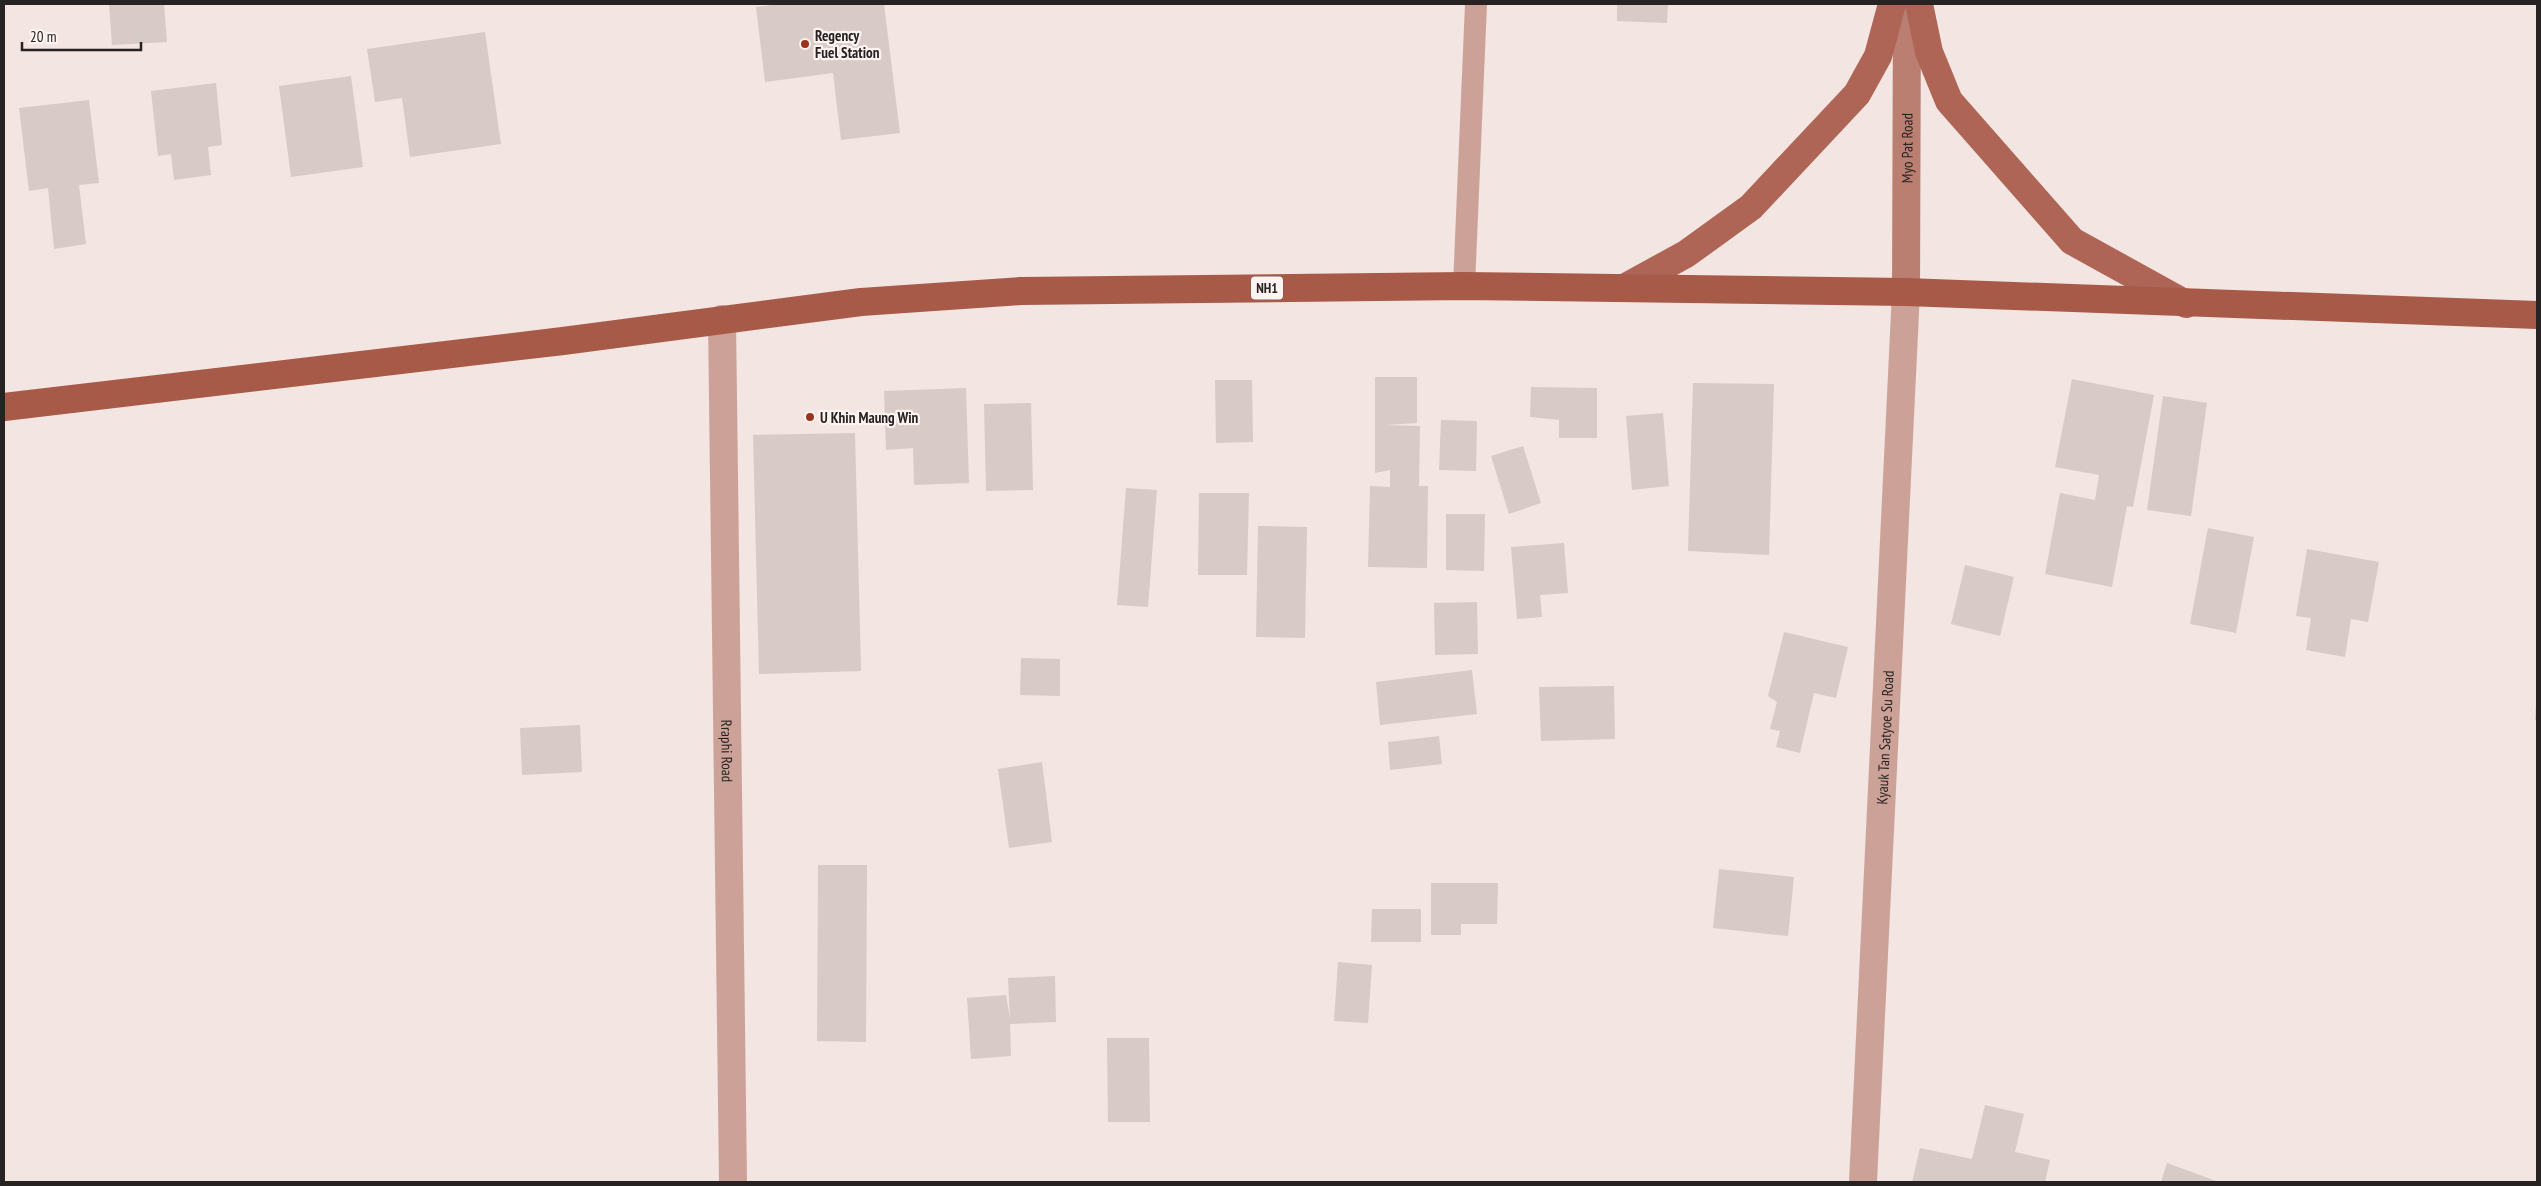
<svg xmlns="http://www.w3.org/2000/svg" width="2541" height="1186" viewBox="0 0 2541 1186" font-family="'PT Sans Narrow',sans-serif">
<rect width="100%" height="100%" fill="#f2e5e2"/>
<path fill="#d7cac7" d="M109,4H164L167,42L112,45Z
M780,4H884L900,133L841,140L833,73L765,82L756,7Z
M1617,4H1668L1667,23L1617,21Z
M485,32L501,144L410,157L402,98L375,102L367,49Z
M351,76L363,167L291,177L279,86Z
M216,83L222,145L208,147L211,175L174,180L171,154L158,156L151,91Z
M89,100L99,183L79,185L86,244L54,249L48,188L29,191L19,108Z
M1375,377H1417V423L1384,425L1420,426L1419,486H1428L1427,568L1368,567L1370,486L1390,487V470L1375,473Z
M2072,379L2154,395L2133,507L2127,506L2112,587L2045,574L2060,493L2095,500L2099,475L2055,467Z
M1215,380H1252L1253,442L1216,443Z
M1693,383L1774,384L1769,555L1688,551Z
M1531,387L1597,388V438H1559V420L1530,417Z
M966,388L969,483L914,485L913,448L886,450L884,391Z
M2163,396L2207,403L2191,516L2147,510Z
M1031,403L1033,490L986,491L984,404Z
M1663,413L1669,486L1632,490L1626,416Z
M1441,420L1477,421L1476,471L1439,470Z
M855,433L861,671L759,674L753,435Z
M1523,446L1541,503L1509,514L1491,456Z
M1126,488L1157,490L1148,607L1117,605Z
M1199,493H1249L1247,575H1198Z
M1446,514H1485L1484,571L1446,570Z
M1258,526L1307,527L1305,638L1256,637Z
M2208,528L2254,537L2236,633L2190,624Z
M1564,543L1568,593L1540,595L1542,617L1517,619L1511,547Z
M2307,549L2379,562L2368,622L2351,619L2345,657L2306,650L2311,618L2296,616Z
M1965,565L2014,577L2000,636L1951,624Z
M1477,602L1478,654L1435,655L1434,603Z
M1784,632L1848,647L1836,698L1814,693L1800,753L1776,747L1780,731L1770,729L1777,702L1768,696Z
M1021,658L1060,659V696L1020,695Z
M1472,670L1477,714L1380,725L1376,682Z
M1614,686L1615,739L1541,741L1539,687Z
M2536,705H2537V720H2535Z
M580,725L582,772L522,775L520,728Z
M1439,736L1442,764L1390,770L1388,742Z
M1042,762L1052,842L1009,848L998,769Z
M818,865H867L866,1042L817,1041Z
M1719,869L1794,877L1788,936L1713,928Z
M1431,883H1498L1497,924H1461V935H1431Z
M1372,909H1421V942H1371Z
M1338,962L1372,965L1368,1023L1334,1021Z
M1055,976L1056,1022L1010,1024L1011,1056L971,1059L967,998L1006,995L1010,1019L1008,978Z
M1107,1038H1149L1150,1122H1108Z
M1985,1105L2024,1114L2015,1152L2050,1160L2045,1182H1912L1920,1148L1972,1159Z
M2167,1163L2219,1182H2161Z"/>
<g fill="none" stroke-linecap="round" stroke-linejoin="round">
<path stroke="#cca298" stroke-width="22" d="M1464,286L1476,4"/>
<g stroke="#cca298" stroke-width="28">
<path id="s1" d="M722,319L733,1182"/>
<path id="s2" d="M1863,1182L1906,292"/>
</g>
<path stroke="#bb7f71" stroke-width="28" id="s3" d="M1906,292L1907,4"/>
<path stroke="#ae6555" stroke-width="28" d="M1919,4L1929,52L1949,101L2072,241L2186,304
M1624,288L1686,254L1751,207L1857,94L1878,56L1892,4"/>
<path stroke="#a85a48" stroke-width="28" d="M4,407L563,341L861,302L1021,291L1464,286L1906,292L2537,315"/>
</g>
<g fill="#9c331d" stroke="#fdf3f0" stroke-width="2">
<circle cx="805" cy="44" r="5"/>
<circle cx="810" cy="417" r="5"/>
</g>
<g text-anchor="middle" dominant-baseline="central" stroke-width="4.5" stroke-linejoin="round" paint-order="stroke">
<rect fill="#fdf3f0" stroke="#676160" stroke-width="1" x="1251" y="276.5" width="32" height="23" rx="4"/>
<g font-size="14" font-weight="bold" fill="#272322">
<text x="1267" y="288">NH1</text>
</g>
<g font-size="15" font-weight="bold" fill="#272322" stroke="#fdf3f0" text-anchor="start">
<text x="815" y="35">Regency<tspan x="815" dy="17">Fuel Station</tspan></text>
<text x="820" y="417">U Khin Maung Win</text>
</g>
<g font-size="15" fill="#272322" stroke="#fdf3f0">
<text stroke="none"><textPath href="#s3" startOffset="144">Myo Pat Road</textPath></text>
<text stroke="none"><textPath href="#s2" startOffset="445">Kyauk Tan Satyoe Su Road</textPath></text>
<text stroke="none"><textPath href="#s1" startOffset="432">Rraphi Road</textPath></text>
</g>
</g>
<rect width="2541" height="1186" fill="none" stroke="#272322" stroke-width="10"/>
<path d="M22 42v8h119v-8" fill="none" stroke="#272322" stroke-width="2.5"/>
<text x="30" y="42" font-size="15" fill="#272322" stroke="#fdf3f0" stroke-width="4" paint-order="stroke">20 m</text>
</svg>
